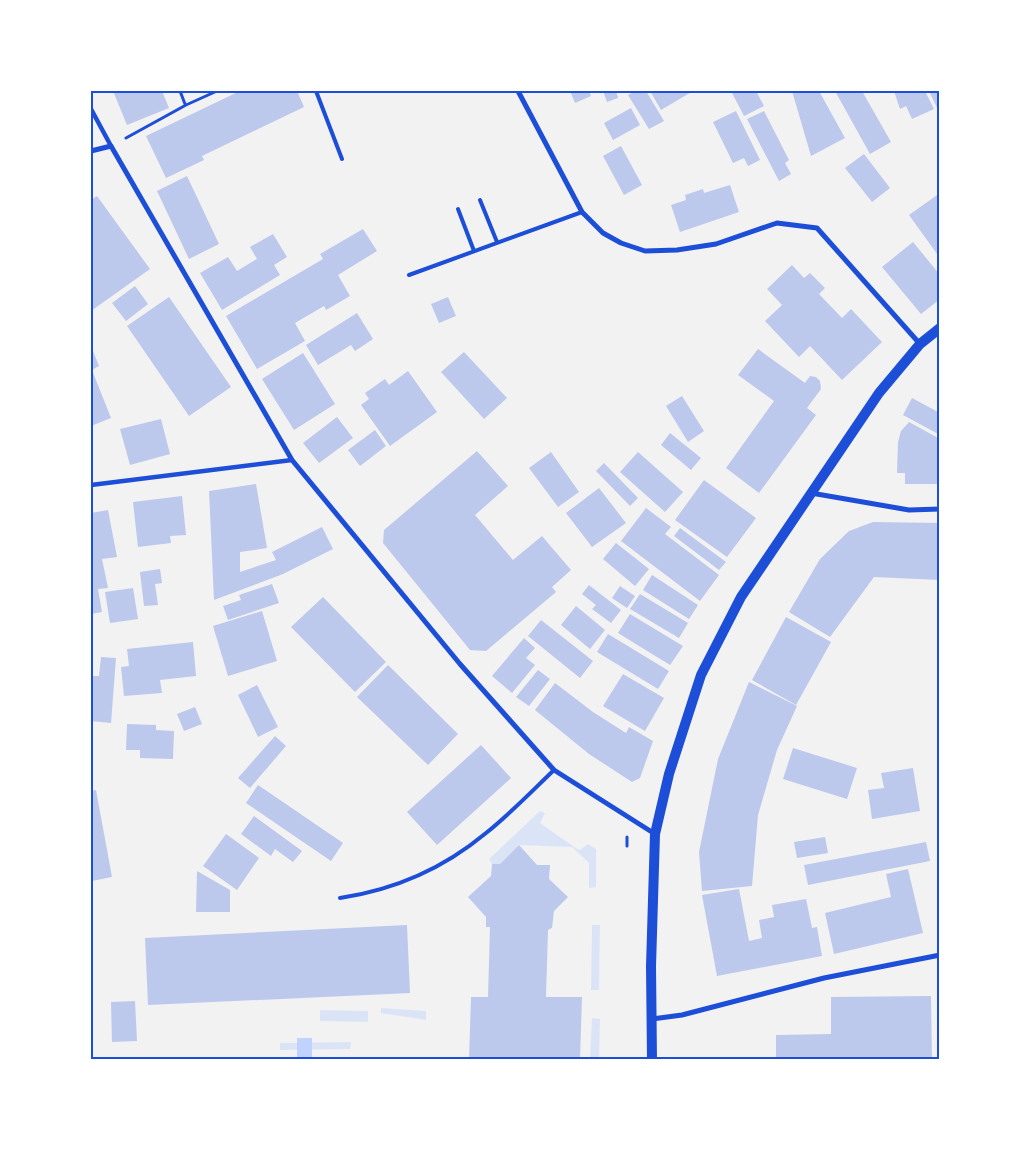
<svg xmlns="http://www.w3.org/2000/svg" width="1031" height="1151" viewBox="0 0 1031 1151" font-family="'Work Sans',sans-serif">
<rect width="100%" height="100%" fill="#f2f2f2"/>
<path fill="#dbe4f7" d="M540,811L545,813L540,823L577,849L580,850L588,844L596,849V887L589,888V863L572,847L519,845L500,864H492L489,859Z
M592,925H600L599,990H591Z
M381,1008L426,1011V1020L381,1013Z
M320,1010L368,1011V1022L320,1021Z
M592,1018L600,1019L599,1060H590Z
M351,1042L350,1049L280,1050V1043Z"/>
<path fill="#bfd3fe" d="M297,1038H312V1060H297Z"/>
<path fill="#bdc9ec" d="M113,91H162L169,108L127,125Z
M240,91H297L304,107L202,156L204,160L166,178L146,136Z
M570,91H589L591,96L575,103Z
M603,91H616L618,98L607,102Z
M635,91H646L664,121L649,129L628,95Z
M650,91H693L661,110Z
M731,91H756L764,106L744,116Z
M792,91H819L845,138L811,156Z
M835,91H862L891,142L870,154Z
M894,91H925L934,109L912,119L906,106L900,109Z
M929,91H940V114Z
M631,108L640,125L613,140L604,123Z
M736,111L760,160L748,166L744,158L733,163L713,122Z
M764,111L789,160L785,163L791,174L779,181L747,119Z
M621,146L642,185L624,195L603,156Z
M864,154L890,188L872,202L845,168Z
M187,176L219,244L189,259L157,191Z
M730,185L739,212L680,232L671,205L686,200L685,195L703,189L704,193Z
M940,193V258L909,215Z
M97,196L150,269L91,311V200Z
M363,229L377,251L338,275L350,296L326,310L324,306L295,323L305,341L257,369L226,316L323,259L320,254Z
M273,234L287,257L274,265L280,275L222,310L200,273L228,257L237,271L257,259L250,247Z
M913,242L940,275V299L921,314L882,267Z
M792,265L804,278L810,273L825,288L819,294L842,318L851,309L882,342L842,380L810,346L799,357L765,321L782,305L767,289Z
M135,286L148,304L126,321L112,303Z
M169,297L231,387L189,416L127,326Z
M448,297L456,316L439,323L431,304Z
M357,313L373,339L355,351L351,345L318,365L306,345Z
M91,346L99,366L92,370L111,418L91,426Z
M758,349L805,383L810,376L816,377L820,381L821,389L807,408L816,415L759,493L726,468L774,401L738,375Z
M464,352L507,398L484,419L441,372Z
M303,353L335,404L294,430L262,379Z
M408,371L437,412L390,446L361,405L369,399L365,393L385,379L389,385Z
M682,396L704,431L688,442L666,406Z
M912,398L940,413V435L903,415Z
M337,417L353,438L319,463L303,443Z
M161,419L170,454L130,465L120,429Z
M909,422L940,439V484H905V473H897L898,442L901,431Z
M375,430L386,446L360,466L348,450Z
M670,433L701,458L691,470L661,445Z
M477,451L508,486L475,515L513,560L542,536L571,570L552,587L556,592L486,651L470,650L383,543L384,530Z
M551,452L579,492L558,507L529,468Z
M638,452L683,492L665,512L620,472Z
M604,463L638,498L630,506L596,471Z
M704,480L756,518L727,557L675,520Z
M256,484L267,548L240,552V572L276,560L272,552L322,527L333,549L283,574L214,600L209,491Z
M599,488L626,523L592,547L566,513Z
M182,496L186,535L170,536L171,543L138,547L133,502Z
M646,508L671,527L665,534L719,575L700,601L621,541Z
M108,510L117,557L102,559L108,588L98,589L102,612L91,614V513Z
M873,522L940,523V580L874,577L830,637L789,612L820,559L849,531Z
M680,528L726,562L719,570L674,536Z
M616,543L649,569L635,586L603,559Z
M160,569L162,583L155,584L158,605L144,606L140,572Z
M652,575L698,605L689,619L643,590Z
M272,584L279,603L228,620L223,606L241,600L239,595Z
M589,585L621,610L611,623L592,609L596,605L582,594Z
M620,586L635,596L627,608L612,598Z
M133,588L138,619L110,623L105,592Z
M640,594L688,623L679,638L630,609Z
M323,597L386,662L355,692L291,627Z
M576,606L605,630L590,649L561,625Z
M262,611L277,661L228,676L213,626Z
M630,614L683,646L670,665L618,633Z
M786,617L831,642L796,705L752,680Z
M541,620L593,661L580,678L528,636Z
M608,634L669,671L658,689L597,652Z
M524,638L535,648L526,658L535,665L512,693L492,676Z
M193,642L196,676L160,680L162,693L124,696L121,667L129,666L127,649Z
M101,657L116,658L111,723L91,721V676H99Z
M388,665L458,734L428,765L357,697Z
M538,670L550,679L529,706L516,697Z
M623,674L664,698L645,731L603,706Z
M749,682L797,706L777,750L758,815L752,886L702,891L699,852L718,759Z
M555,683L593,712L626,733L629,727L653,741L640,778L632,782L589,754L535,710Z
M257,685L278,727L258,737L238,695Z
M195,707L202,724L184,731L177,714Z
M127,724L156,725V730L174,731L173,759L140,758V750H126Z
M275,736L286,746L250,788L238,778Z
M481,745L511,778L437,845L407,812Z
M793,748L857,768L847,799L783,779Z
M913,768L920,811L872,819L868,790L884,788L881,773Z
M258,785L343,843L331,861L246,803Z
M96,790L112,877L92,881L91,791Z
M254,816L302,851L293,862L275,849L271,856L241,834Z
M226,834L259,858L237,890L203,866Z
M825,837L828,853L797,858L794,842Z
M926,842L930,861L808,885L804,865Z
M519,845L537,865H550L549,879L568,897L554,911L552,928L548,930L546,997H582L580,1060H469L471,997H488L490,927H486V917L468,897L491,876L492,864H500Z
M908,869L923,933L834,954L825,913L891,897L886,874Z
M197,871L230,890V912H196Z
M739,889L749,941L762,938L759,920L774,917L772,905L806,899L812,928L817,927L822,956L717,976L702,895Z
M407,925L410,993L148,1005L145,938Z
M931,996L932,1060H776V1035L831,1034V997Z
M135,1001L137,1041L112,1042L111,1002Z"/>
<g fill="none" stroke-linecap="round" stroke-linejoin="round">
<path stroke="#1d4ed8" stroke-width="3" d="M180,91L185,104
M126,138L186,105L217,91
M627,846V837"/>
<path stroke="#1d4ed8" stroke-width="4" d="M316,91L342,159
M480,200L497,242
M458,209L474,251
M409,275L582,212
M340,898C394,890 444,868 486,833C510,814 532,791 554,770"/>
<path stroke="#1d4ed8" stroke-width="4.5" d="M91,109L111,146
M91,485L292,460"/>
<path stroke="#1d4ed8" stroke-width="5" d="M518,91L582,212L603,233L621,243L645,251L677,250L716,244L777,223L817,228L920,344
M91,151L111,146L292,460L460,664L554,770L655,834
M811,493L909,510L940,509
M652,1019L682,1015L824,978L940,955"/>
<path stroke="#1d4ed8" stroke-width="10" d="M652,1060L651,966L655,834L669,774L701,675L741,597L879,393L920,344L940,328"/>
</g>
<rect width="1031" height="1151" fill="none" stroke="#ffffff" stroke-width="185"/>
<rect x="92" y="92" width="846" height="966" fill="none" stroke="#1d4ed8" stroke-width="2"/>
</svg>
